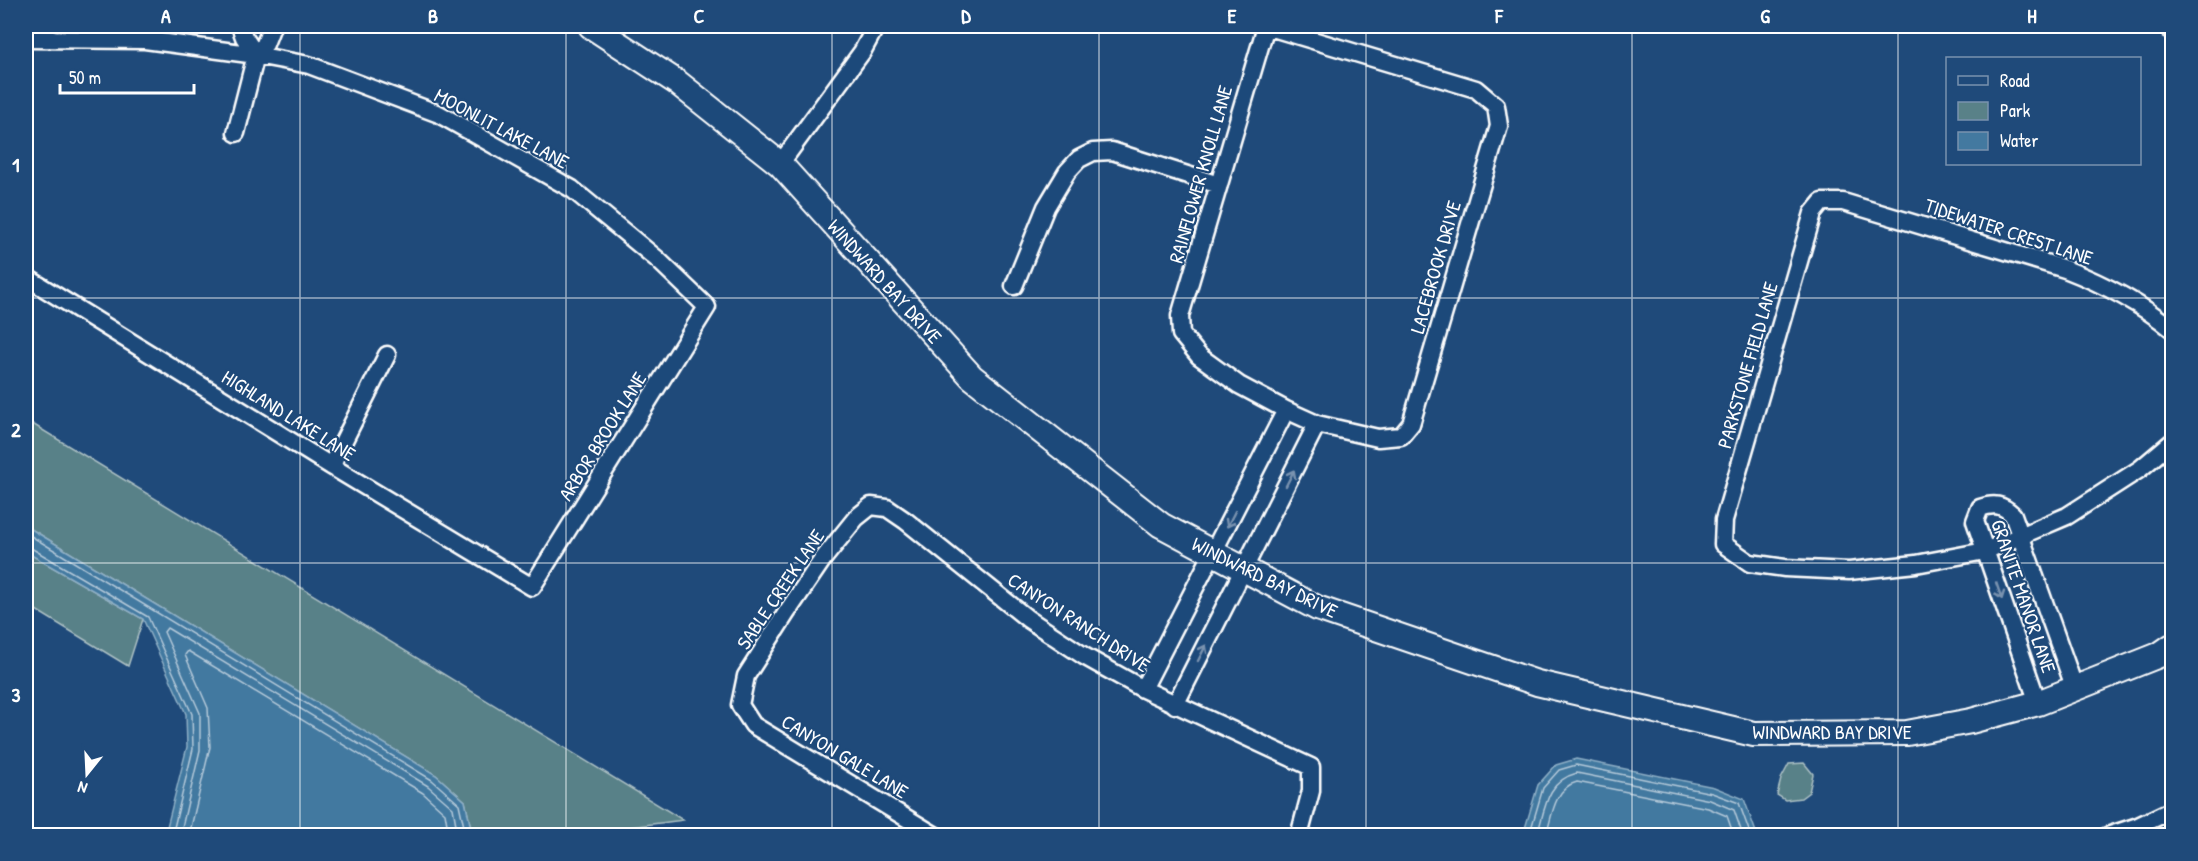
<svg xmlns="http://www.w3.org/2000/svg" width="2198" height="861" viewBox="0 0 2198 861" font-family="'Patrick Hand',sans-serif">
<rect width="100%" height="100%" fill="#1f4a7a"/>
<filter id="ink" filterUnits="userSpaceOnUse"><feTurbulence type="fractalNoise" baseFrequency=".0167" numOctaves="2"/><feDisplacementMap in="SourceGraphic" scale="12" xChannelSelector="R" yChannelSelector="G"/><feConvolveMatrix kernelMatrix="1 2 1 2 8 2 1 2 1" color-interpolation-filters="sRGB"/></filter>
<g filter="url(#ink)">
<path fill="#598188" stroke="#acc0c4" stroke-width="1.5" d="M26,420L683,820C613,829 543,841 472,833L465,801L436,775L26,526Z
M26,552L143,619L128,666L26,604Z
M1804,763L1813,774L1809,792L1801,798L1785,800L1777,795L1781,779L1789,764Z"/>
<path fill="#4379a0" stroke="#8eafc6" stroke-width="1.5" d="M26,526L436,775L465,801L472,833L471,835H165L187,747L186,714L143,619L26,552Z
M1576,759L1714,787L1744,799L1757,835H1523L1538,785L1556,765Z"/>
<g fill="none" stroke-linecap="round" stroke-linejoin="round">
<path stroke="#b4c9d9" stroke-width="1.5" d="M26,533L432,780L459,804L466,836
M26,547L31,548L148,617L192,714L193,749L172,836
M180,836L200,750V713L164,632L167,628L428,786L453,808L458,836
M189,836L210,747L208,708L185,655L188,651L423,793L445,813L449,836
M1529,836L1543,788L1559,770L1576,765L1712,793L1739,803L1751,836
M1537,836C1545,809 1546,781 1577,773L1710,800L1734,810L1743,836
M1546,836C1552,816 1554,788 1577,782L1708,808L1727,816L1734,836"/>
<g stroke="#fff" stroke-width="21">
<path id="street" d="M240,26L244,37L256,55
M1264,26H1266L1476,89L1496,106L1499,126L1411,424L1401,436L1378,438L1317,424L1286,410L1239,385L1199,356L1181,334L1180,316L1266,26
M2170,26L2172,32
M26,39L145,40L256,55L309,65L439,114L572,189L657,259L707,307L532,587L331,466L26,277
M236,133L256,55L265,44L272,26
M780,164L862,52L876,26
M1014,286L1046,207L1067,172L1079,159L1093,152L1112,151L1219,185
M2172,329C2140,303 2104,284 2065,269L1843,202H1822L1813,213L1724,520L1723,544L1750,563L1785,568L1849,571L1916,564L1985,551L2067,516L2140,469L2172,442
M331,466L387,355
M1143,689L1286,410
M2038,703L1975,521L1980,508C1994,503 2002,504 2013,515L2075,689
M1175,705L1317,424
M936,836L753,725L740,705L746,676L787,612L823,559L856,518L871,506L887,508L906,521L1028,619L1084,656L1143,689L1311,767V791L1299,836
M2107,836L2138,826L2172,810"/>
</g>
<g stroke="#fff" stroke-width="28">
<path id="secondary" d="M591,26L678,83L780,164L972,377L1161,525L1317,608L1537,683L1754,734L1907,733L1971,721L2038,703L2159,655L2172,646"/>
</g>
<use href="#street" stroke="#1f4a7a" stroke-width="16"/>
<use href="#secondary" stroke="#1f4a7a" stroke-width="24"/>
</g>
<defs><path id="oneway-shaft" d="M-6 0H5M1.5-3L5.5 0L1.5 3" fill="none" stroke-width="1.6" stroke-linecap="round" stroke-linejoin="round" transform="scale(1.5)"/></defs>
<g stroke="#7992af">
<use href="#oneway-shaft" transform="translate(1290 478) rotate(-63)"/>
<use href="#oneway-shaft" transform="translate(1231 519) rotate(117)"/>
<use href="#oneway-shaft" transform="translate(1999 591) rotate(71)"/>
<use href="#oneway-shaft" transform="translate(1202 653) rotate(-63)"/>
</g>
</g>
<path fill="none" stroke="#fff" stroke-width="1.5" stroke-opacity="0.55" d="M300,26V836M566,26V836M832,26V836M1099,26V836M1366,26V836M1632,26V836M1898,26V836M26,298H2172M26,563H2172"/>
<g text-anchor="middle" dominant-baseline="central" stroke-width="4.5" stroke-linejoin="round" paint-order="stroke">
<g font-size="20" fill="#fff" stroke="#1f4a7a">
<text transform="translate(502 128) rotate(28)">MOONLIT LAKE LANE</text>
<text transform="translate(1200 174) rotate(-74)">RAINFLOWER KNOLL LANE</text>
<text transform="translate(2009 231) rotate(18)">TIDEWATER CREST LANE</text>
<text transform="translate(1435 267) rotate(-74)">LACEBROOK DRIVE</text>
<text transform="translate(885 281) rotate(48)">WINDWARD BAY DRIVE</text>
<text transform="translate(1747 365) rotate(-74)">PARKSTONE FIELD LANE</text>
<text transform="translate(289 415) rotate(32)">HIGHLAND LAKE LANE</text>
<text transform="translate(602 436) rotate(-58)">ARBOR BROOK LANE</text>
<text transform="translate(1265 577) rotate(26)">WINDWARD BAY DRIVE</text>
<text transform="translate(780 589) rotate(-56)">SABLE CREEK LANE</text>
<text transform="translate(2024 596) rotate(71)">GRANITE MANOR LANE</text>
<text transform="translate(1079 622) rotate(33)">CANYON RANCH DRIVE</text>
<text x="1832" y="731">WINDWARD BAY DRIVE</text>
<text transform="translate(845 756) rotate(31)">CANYON GALE LANE</text>
</g>
</g>
<rect width="2198" height="861" fill="none" stroke="#1f4a7a" stroke-width="66"/>
<rect x="1946" y="57" width="195" height="108" fill="#1f4a7a" stroke="#7992af" stroke-width="1.5"/>
<rect x="1958" y="76" width="30" height="9" fill="#1f4a7a" stroke="#7992af" stroke-width="1.5"/>
<text x="2000" y="87" font-size="18" fill="#ffffff">Road</text>
<rect x="1958" y="102" width="30" height="18" fill="#598188" stroke="#7992af" stroke-width="1.5"/>
<text x="2000" y="117" font-size="18" fill="#ffffff">Park</text>
<rect x="1958" y="132" width="30" height="18" fill="#4379a0" stroke="#7992af" stroke-width="1.5"/>
<text x="2000" y="147" font-size="18" fill="#ffffff">Water</text>
<g transform="translate(87 774) rotate(198)" stroke="#1f4a7a" stroke-width="4.5" paint-order="stroke">
<path d="M0-4.5L10 22L0 15L-10 22Z" fill="#ffffff"/>
<text y="-9" font-size="16" font-weight="bold" text-anchor="middle" fill="#ffffff">N</text>
</g>
<path d="M60 84v9h134v-9" fill="none" stroke="#ffffff" stroke-width="3"/>
<text x="69" y="84" font-size="18" fill="#ffffff" stroke="#1f4a7a" stroke-width="4.5" paint-order="stroke">50 m</text>
<rect x="33" y="33" width="2132" height="795" fill="none" stroke="#fff" stroke-width="2"/>
<g font-size="20" text-anchor="middle" font-weight="bold" fill="#fff">
<text x="166" y="23">A</text>
<text x="433" y="23">B</text>
<text x="699" y="23">C</text>
<text x="966" y="23">D</text>
<text x="1232" y="23">E</text>
<text x="1499" y="23">F</text>
<text x="1765" y="23">G</text>
<text x="2032" y="23">H</text>
<text x="16" y="172">1</text>
<text x="16" y="437">2</text>
<text x="16" y="702">3</text>
</g>
</svg>
